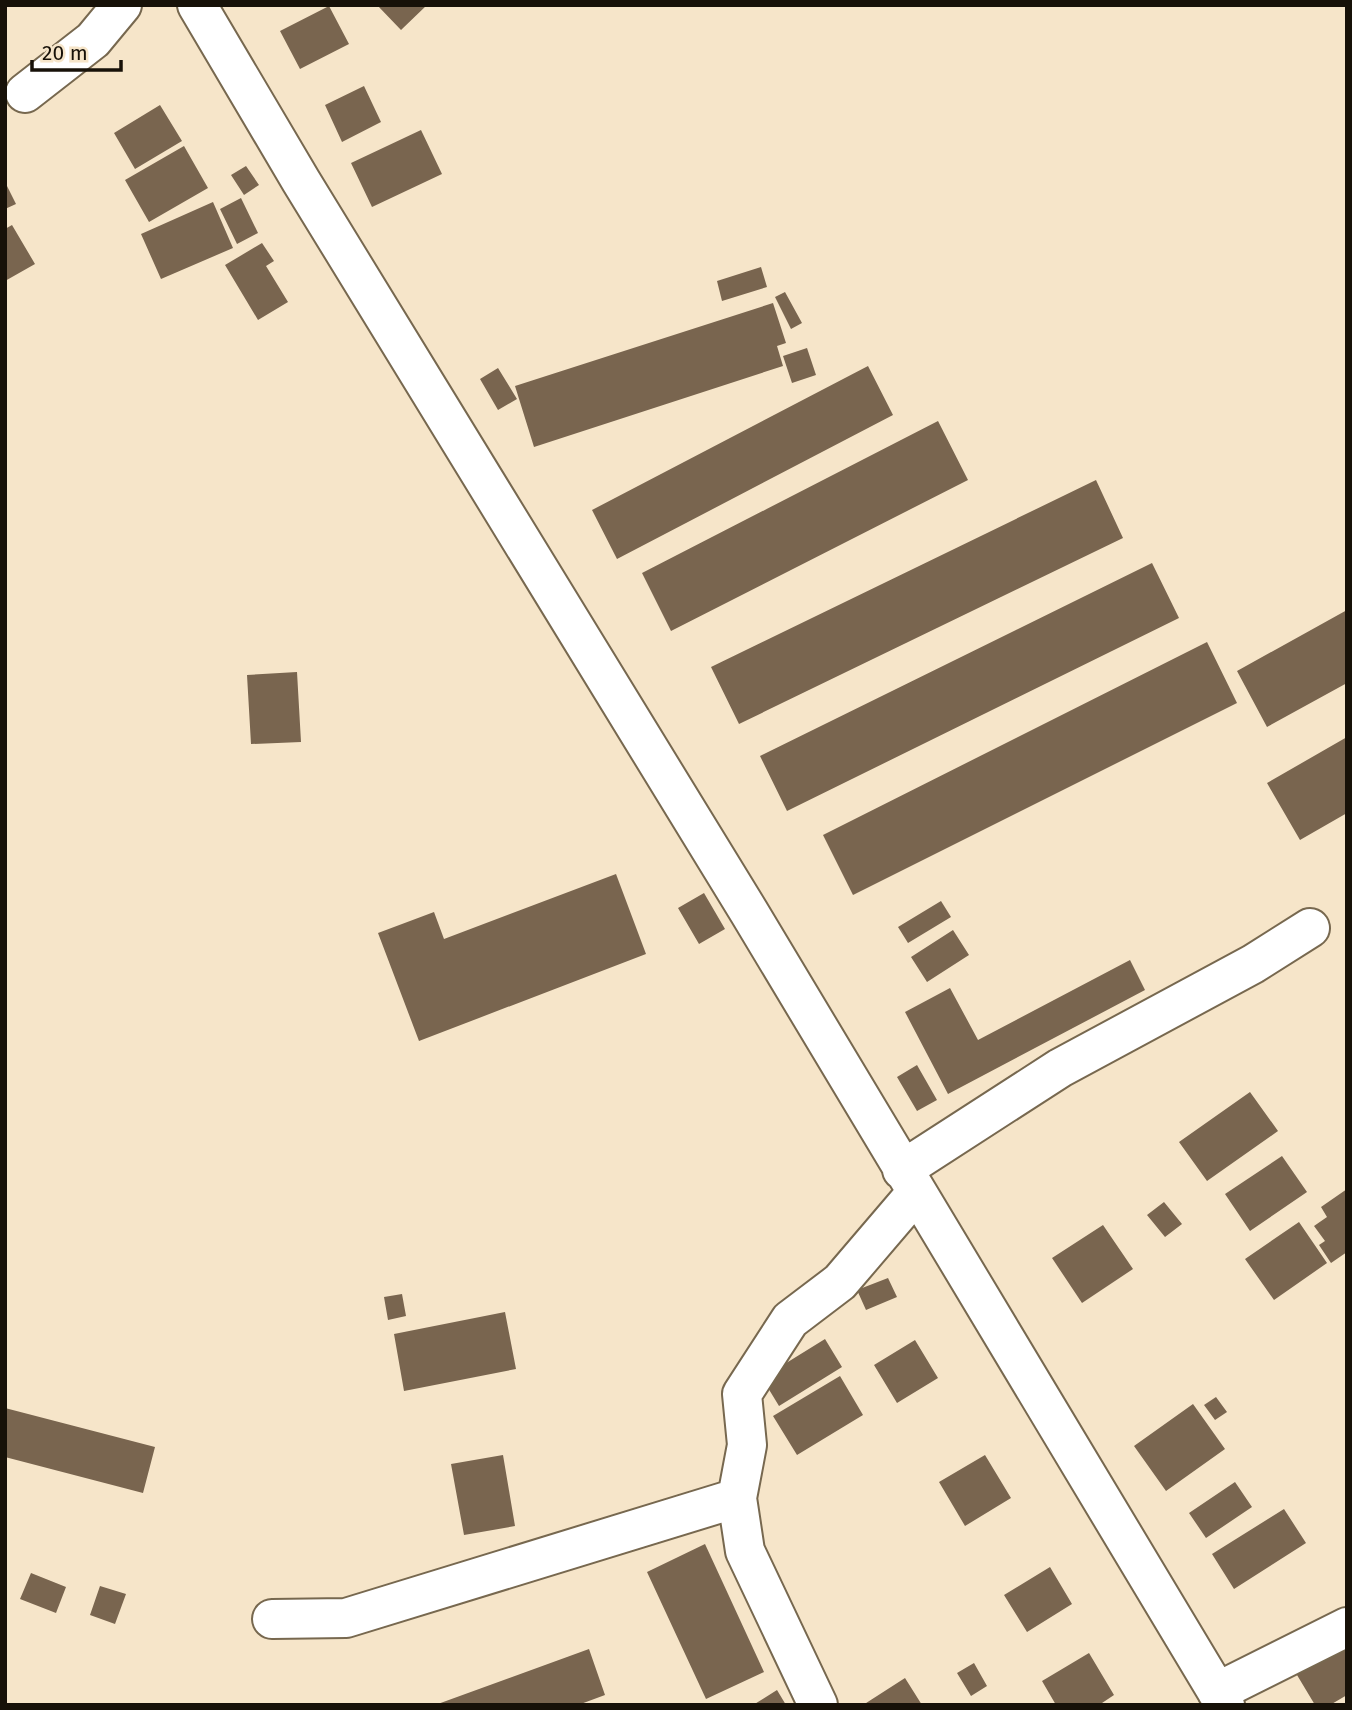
<svg xmlns="http://www.w3.org/2000/svg" width="1352" height="1710" viewBox="0 0 1352 1710" font-family="'Fira Sans',sans-serif">
<rect width="100%" height="100%" fill="#f6e5c9"/>
<path fill="#79654f" d="M377,5H427L401,30Z
M329,6L349,44L300,69L280,31Z
M364,86L381,122L342,142L325,105Z
M160,105L182,141L135,169L114,133Z
M421,130L442,174L372,207L351,163Z
M184,146L208,188L149,222L125,180Z
M246,166L259,185L244,195L231,175Z
M5,182L16,204L5,209Z
M241,198L258,233L237,244L220,209Z
M213,202L233,248L161,279L141,234Z
M12,225L35,264L5,281V229Z
M262,243L274,261L266,266L288,302L258,320L225,265Z
M761,267L767,287L722,301L717,281Z
M785,292L802,323L791,329L775,297Z
M773,303L786,343L777,346L783,366L534,447L515,386Z
M807,348L816,375L792,383L783,356Z
M868,366L893,415L617,559L592,510Z
M498,368L517,399L498,410L480,379Z
M938,421L968,480L671,631L642,573Z
M1096,480L1123,538L739,724L711,667Z
M1152,563L1179,618L787,811L760,756Z
M1347,610V683L1267,727L1237,671Z
M1207,642L1237,703L853,895L823,835Z
M297,672L301,742L251,744L247,675Z
M1347,737V813L1300,840L1267,783Z
M616,874L646,954L419,1041L378,933L434,912L444,939Z
M704,893L725,929L699,944L678,908Z
M941,901L951,917L908,943L898,927Z
M953,930L969,955L927,982L911,957Z
M1130,960L1145,990L948,1094L905,1012L950,988L978,1040Z
M917,1065L937,1100L917,1111L897,1077Z
M1250,1092L1278,1131L1207,1181L1179,1142Z
M1282,1156L1307,1192L1250,1231L1225,1194Z
M1347,1189V1252L1331,1263L1319,1245L1325,1241L1314,1226L1327,1217L1321,1207Z
M1164,1202L1182,1224L1165,1237L1147,1215Z
M1299,1222L1327,1263L1274,1300L1245,1259Z
M1103,1225L1133,1269L1082,1303L1052,1258Z
M888,1278L897,1297L866,1310L857,1290Z
M402,1294L406,1316L388,1320L384,1297Z
M505,1312L516,1369L404,1391L394,1334Z
M825,1339L842,1367L779,1406L762,1378Z
M915,1340L938,1378L897,1403L874,1365Z
M840,1376L863,1415L797,1455L773,1416Z
M1216,1397L1227,1412L1215,1420L1204,1405Z
M1193,1404L1225,1449L1166,1491L1134,1446Z
M5,1408L155,1447L143,1493L5,1457Z
M503,1455L515,1526L464,1535L451,1464Z
M985,1455L1011,1498L965,1526L939,1482Z
M1235,1482L1252,1507L1206,1538L1189,1513Z
M1284,1509L1306,1543L1234,1589L1212,1554Z
M705,1544L764,1672L706,1699L647,1572Z
M1050,1567L1072,1604L1027,1632L1004,1595Z
M31,1573L66,1587L56,1613L20,1599Z
M100,1586L126,1594L115,1624L90,1615Z
M1347,1644V1695L1330,1705H1315L1294,1670Z
M589,1649L605,1695L578,1705H435Z
M1089,1653L1114,1695L1099,1705H1056L1042,1681Z
M974,1663L987,1686L971,1696L957,1673Z
M905,1678L922,1705H863Z
M777,1690L786,1705H753Z"/>
<g fill="none" stroke-linecap="round" stroke-linejoin="round">
<g stroke="#77684f" stroke-width="42">
<path id="minor" d="M197,5L301,181L749,912L1225,1705
M25,93L93,40L122,5
M902,1170L1060,1068L1253,964L1310,928
M272,1619L346,1618L737,1498
M1217,1692L1347,1627
M818,1705L745,1551L737,1498L747,1445L742,1394L790,1320L840,1282L916,1193"/>
</g>
<use href="#minor" stroke="#fff" stroke-width="38"/>
</g>
<rect width="1352" height="1710" fill="none" stroke="#171108" stroke-width="14"/>
<path d="M32 60v10h89v-10" fill="none" stroke="#171108" stroke-width="3.5"/>
<text x="42" y="60" font-size="21" fill="#171108" stroke="#f6e5c9" stroke-width="5" paint-order="stroke">20 m</text>
</svg>
